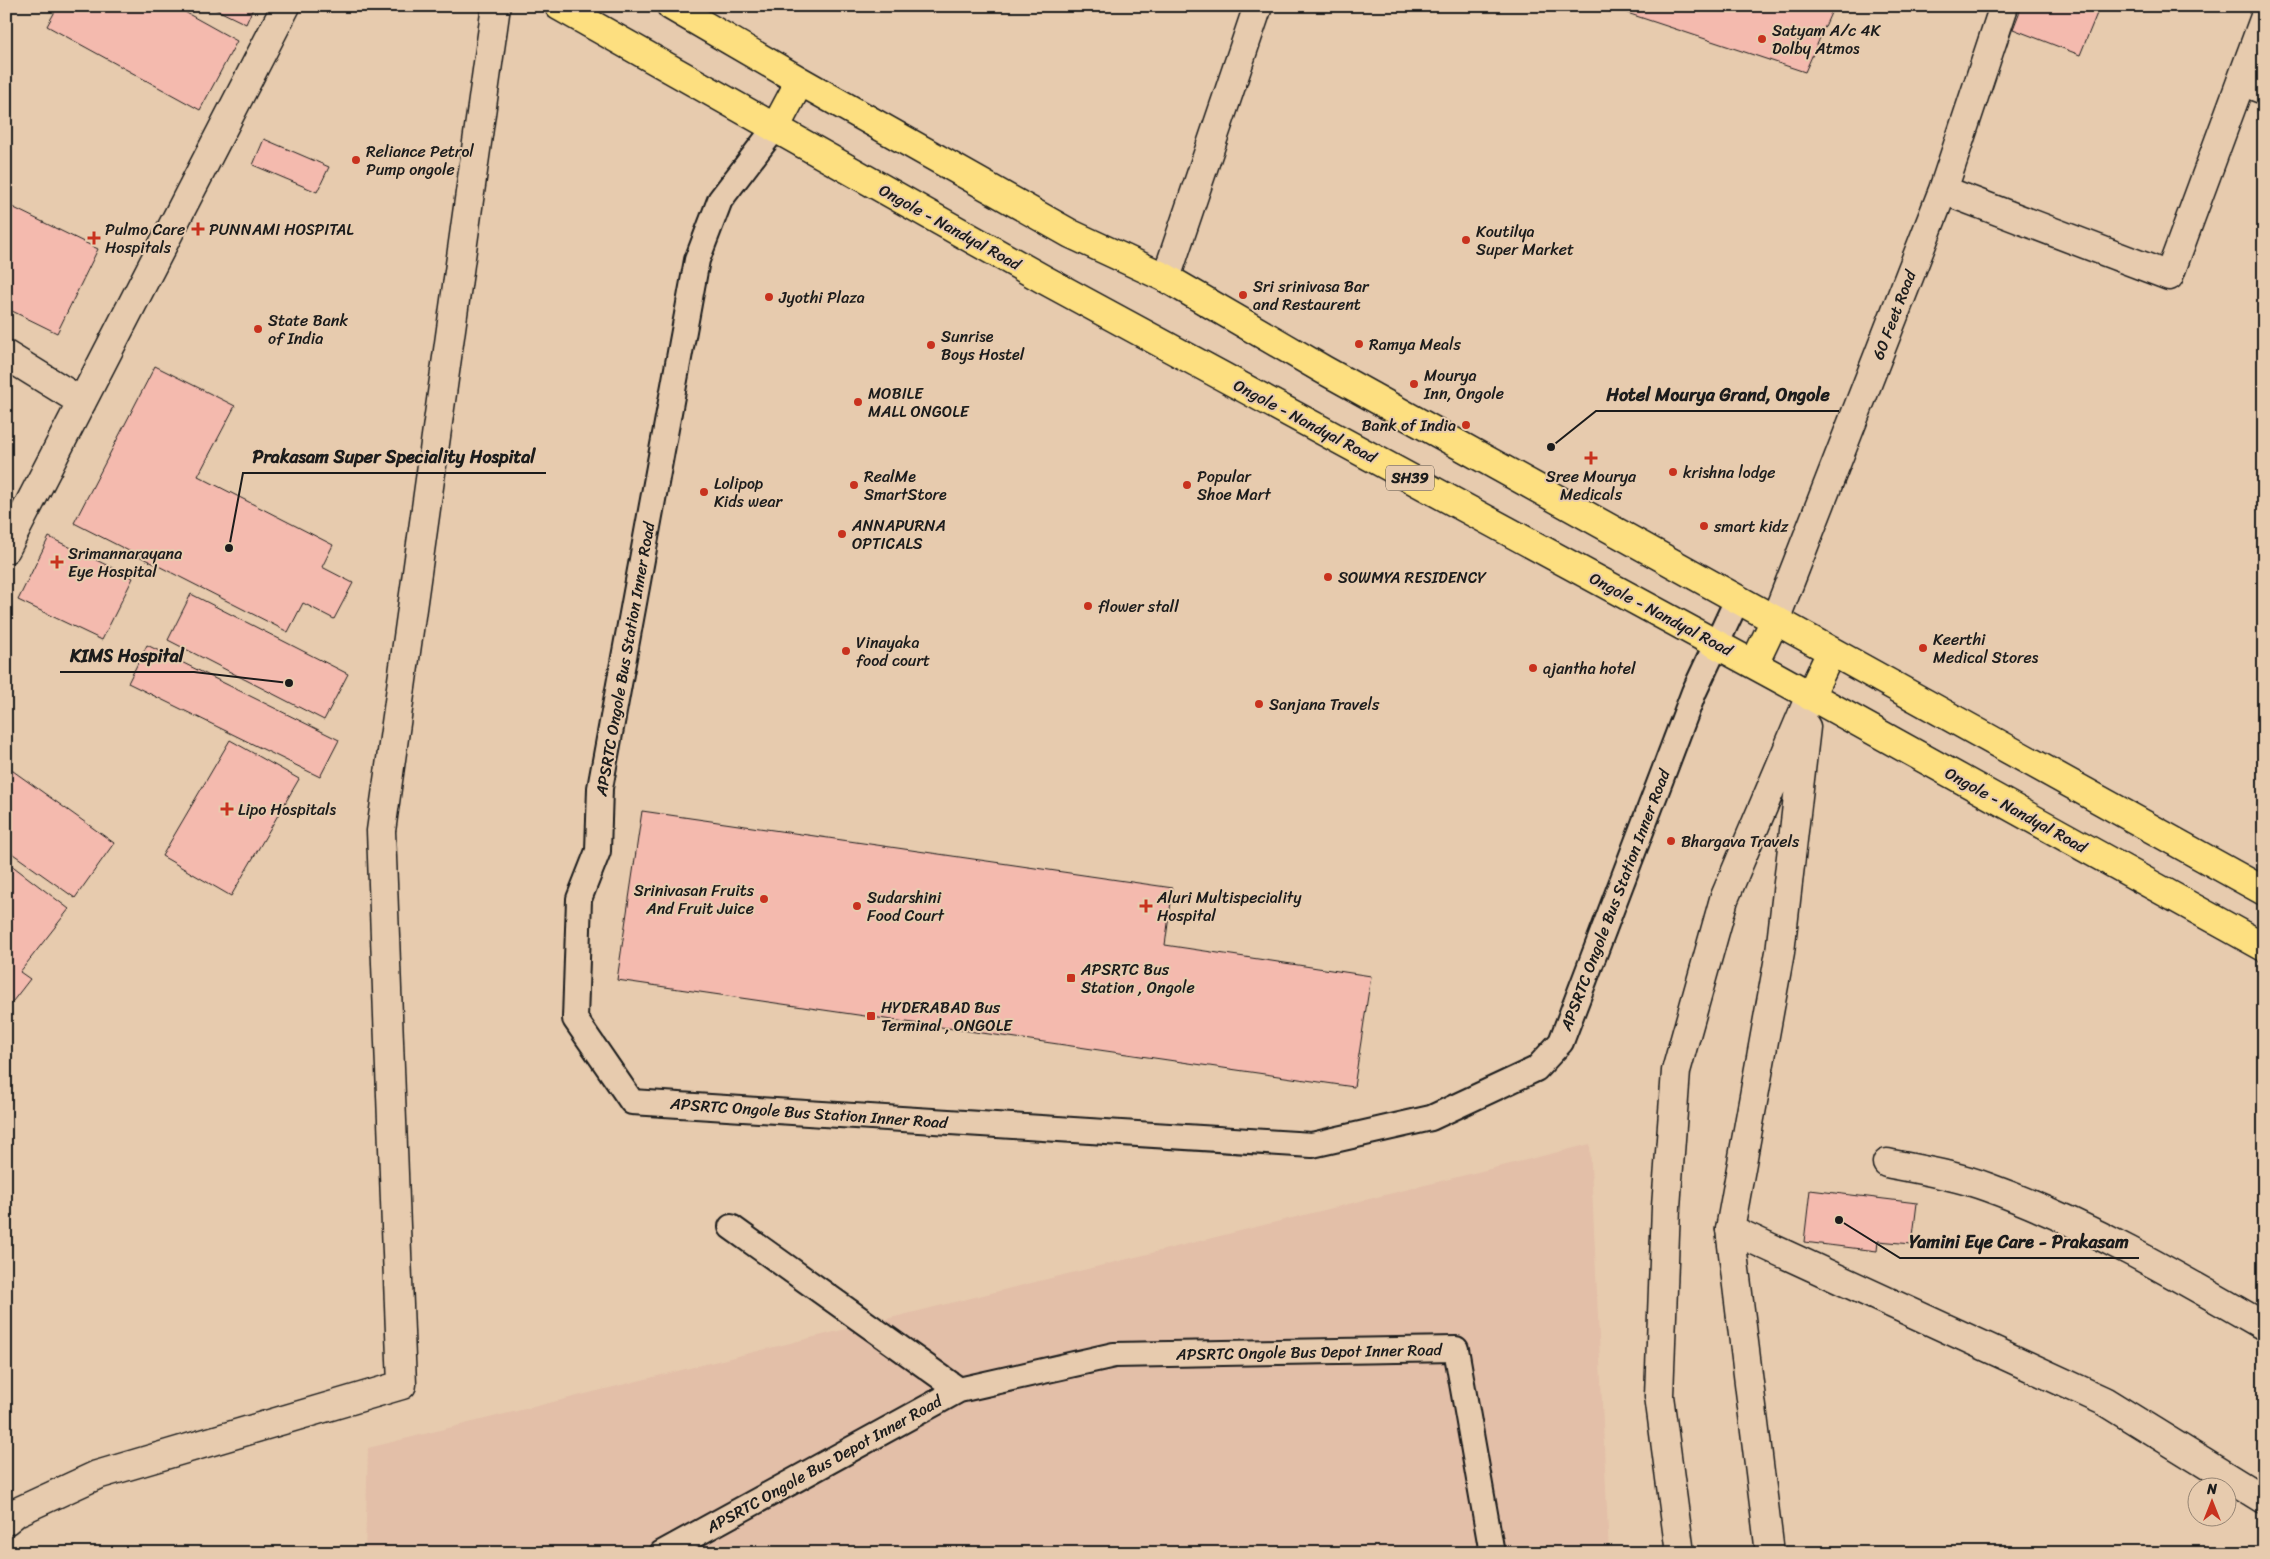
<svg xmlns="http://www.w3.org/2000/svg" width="2270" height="1559" viewBox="0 0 2270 1559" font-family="Sriracha,sans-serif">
<rect width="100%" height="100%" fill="#e7cbae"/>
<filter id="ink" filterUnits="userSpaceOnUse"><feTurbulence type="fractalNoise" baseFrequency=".02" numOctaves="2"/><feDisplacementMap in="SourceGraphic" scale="10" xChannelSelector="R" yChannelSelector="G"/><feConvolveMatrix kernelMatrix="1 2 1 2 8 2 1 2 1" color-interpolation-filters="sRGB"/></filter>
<g filter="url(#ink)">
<path fill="#e3bfa8" d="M1590,1144L1609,1553H365L368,1448Z"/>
<path fill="#f4baae" stroke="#1c1c1c" d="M58,6H174L237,41L200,110L47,26Z
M209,6H254L246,24Z
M1606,6H1834L1805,72Z
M2022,6H2100L2080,55L2013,29Z
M264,139L329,167L317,192L253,165Z
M6,204L98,249L57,333L6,308Z
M155,366L235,406L198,476L333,545L322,567L353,583L334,619L303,603L288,632L74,523Z
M49,537L133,578L102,640L18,600Z
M191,594L348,674L324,720L168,640Z
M147,645L339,740L320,777L128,683Z
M230,740L299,779L231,896L162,856Z
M6,766L114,843L75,898L6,849Z
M642,811L1173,888L1165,945L1371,976L1354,1087L617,980Z
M6,861L69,909L20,972L30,979L6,1010Z
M1810,1190L1917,1203L1912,1244L1878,1241L1877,1251L1804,1242Z"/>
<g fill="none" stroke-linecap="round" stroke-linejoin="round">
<g stroke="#1c1c1c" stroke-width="28">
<path id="service" d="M775,128L720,200L697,260L600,788L598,851L579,899L575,1019L632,1102L1312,1145L1431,1118L1536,1069L1561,1042L1694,692L1737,600
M731,1227L959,1390
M662,1553L959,1390L1114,1355L1456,1349L1492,1553"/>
</g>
<g stroke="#1c1c1c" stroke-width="31">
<path id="minor" d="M2241,81L2264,90
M1943,190L2169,276L2264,19
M1166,278L1258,6
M6,355L82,402
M6,549L286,6
M1775,620L1943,190L2004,6
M1887,1163C1920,1170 1955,1175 1987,1187C2084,1222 2174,1274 2264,1326
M1730,1229L2104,1401L2264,1500
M6,1521L17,1512L97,1475L402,1385L381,831L496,6"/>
</g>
<g stroke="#1c1c1c" stroke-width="31">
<path id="tertiary" d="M1680,1553L1659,1396L1666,1207L1676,1071L1724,899L1810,696
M1770,1553L1730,1229L1780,952L1806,727"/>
</g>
<g stroke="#1c1c1c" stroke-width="31">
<path id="primary" d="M559,6L1043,279L1775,676L2264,947
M671,6L800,81L1071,234L1166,278L1324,370L2264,891
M775,128L800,81
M1754,664L1775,620
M1810,696L1831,652"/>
</g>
<use href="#service" stroke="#e7cbae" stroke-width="24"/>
<use href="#minor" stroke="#e7cbae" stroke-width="28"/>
<use href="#tertiary" stroke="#e7cbae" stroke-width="28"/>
<use href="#primary" stroke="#fddf80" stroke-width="28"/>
</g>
</g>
<g fill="#c8321e" stroke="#e7cbae" stroke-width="2">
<circle cx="1762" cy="39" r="5"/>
<circle cx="356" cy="160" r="5"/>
<path d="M195.5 221.5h5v5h5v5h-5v5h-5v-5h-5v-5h5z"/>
<path d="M91.5 230.5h5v5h5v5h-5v5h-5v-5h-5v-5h5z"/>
<circle cx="1466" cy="240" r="5"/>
<circle cx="1243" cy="295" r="5"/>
<circle cx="769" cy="297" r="5"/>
<circle cx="258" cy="329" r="5"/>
<circle cx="1359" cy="344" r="5"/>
<circle cx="931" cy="345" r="5"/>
<circle cx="1414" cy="384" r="5"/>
<circle cx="858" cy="402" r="5"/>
<circle cx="1466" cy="425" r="5"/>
<path d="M1588.5 450.5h5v5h5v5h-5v5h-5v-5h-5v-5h5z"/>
<circle cx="1673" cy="472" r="5"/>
<circle cx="854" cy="485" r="5"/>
<circle cx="1187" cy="485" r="5"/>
<circle cx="704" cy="492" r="5"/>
<circle cx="1704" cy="526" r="5"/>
<circle cx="842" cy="534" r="5"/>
<path d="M54.5 554.5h5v5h5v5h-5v5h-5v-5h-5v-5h5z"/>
<circle cx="1328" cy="577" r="5"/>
<circle cx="1088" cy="606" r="5"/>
<circle cx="1923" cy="648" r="5"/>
<circle cx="846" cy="651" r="5"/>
<circle cx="1533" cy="668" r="5"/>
<circle cx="1259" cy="704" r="5"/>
<path d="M224.5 801.5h5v5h5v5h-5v5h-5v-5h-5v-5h5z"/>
<circle cx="1671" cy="841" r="5"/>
<circle cx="764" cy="899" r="5"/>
<circle cx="857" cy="906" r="5"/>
<path d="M1143.5 898.5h5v5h5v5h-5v5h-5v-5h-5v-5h5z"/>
<rect x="1066" y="973" width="10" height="10" rx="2.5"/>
<rect x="866" y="1011" width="10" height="10" rx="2.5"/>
</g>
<g text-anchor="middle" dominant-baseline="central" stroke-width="4" stroke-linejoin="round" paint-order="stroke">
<rect fill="#e7cbae" stroke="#595048" stroke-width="1" x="1386" y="465.5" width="48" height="25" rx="4"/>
<g font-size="15" font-weight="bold" fill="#1c1c1c">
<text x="1410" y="478">SH39</text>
</g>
<g font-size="16" fill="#1c1c1c" stroke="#e7cbae" text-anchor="start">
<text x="1772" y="30">Satyam A/c 4K<tspan x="1772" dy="18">Dolby Atmos</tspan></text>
<text x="366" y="151">Reliance Petrol<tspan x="366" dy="18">Pump ongole</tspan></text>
<text x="105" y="229">Pulmo Care<tspan x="105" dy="18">Hospitals</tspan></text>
<text x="209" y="229">PUNNAMI HOSPITAL</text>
<text x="1476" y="231">Koutilya<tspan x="1476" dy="18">Super Market</tspan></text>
<text x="1253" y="286">Sri srinivasa Bar<tspan x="1253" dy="18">and Restaurent</tspan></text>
<text x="779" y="297">Jyothi Plaza</text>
<text x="268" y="320">State Bank<tspan x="268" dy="18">of India</tspan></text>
<text x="941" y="336">Sunrise<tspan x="941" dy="18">Boys Hostel</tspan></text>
<text x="1369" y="344">Ramya Meals</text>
<text x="1424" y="375">Mourya<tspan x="1424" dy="18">Inn, Ongole</tspan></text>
<text x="868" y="393">MOBILE<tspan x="868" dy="18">MALL ONGOLE</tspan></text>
<text x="1456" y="425" text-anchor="end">Bank of India</text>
<text x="1683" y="472">krishna lodge</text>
<text x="864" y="476">RealMe<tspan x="864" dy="18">SmartStore</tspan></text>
<text x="1197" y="476">Popular<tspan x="1197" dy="18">Shoe Mart</tspan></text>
<text x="1591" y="476" text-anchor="middle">Sree Mourya<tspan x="1591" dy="18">Medicals</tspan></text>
<text x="714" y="483">Lolipop<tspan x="714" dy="18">Kids wear</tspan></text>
<text x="852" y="525">ANNAPURNA<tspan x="852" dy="18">OPTICALS</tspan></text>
<text x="1714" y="526">smart kidz</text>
<text x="68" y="553">Srimannarayana<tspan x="68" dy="18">Eye Hospital</tspan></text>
<text x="1338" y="577">SOWMYA RESIDENCY</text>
<text x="1098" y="606">flower stall</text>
<text x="1933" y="639">Keerthi<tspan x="1933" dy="18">Medical Stores</tspan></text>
<text x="856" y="642">Vinayaka<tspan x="856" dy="18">food court</tspan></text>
<text x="1543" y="668">ajantha hotel</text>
<text x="1269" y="704">Sanjana Travels</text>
<text x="238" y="809">Lipo Hospitals</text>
<text x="1681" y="841">Bhargava Travels</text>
<text x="754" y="890" text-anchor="end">Srinivasan Fruits<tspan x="754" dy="18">And Fruit Juice</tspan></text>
<text x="867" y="897">Sudarshini<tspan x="867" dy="18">Food Court</tspan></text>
<text x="1157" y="897">Aluri Multispeciality<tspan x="1157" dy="18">Hospital</tspan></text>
<text x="1081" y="969">APSRTC Bus<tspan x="1081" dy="18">Station , Ongole</tspan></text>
<text x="881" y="1007">HYDERABAD Bus<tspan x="881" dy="18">Terminal , ONGOLE</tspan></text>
</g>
<g font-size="16" fill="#1c1c1c" stroke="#e7cbae">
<text transform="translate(950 227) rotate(29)">Ongole - Nandyal Road</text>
<text transform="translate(1894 315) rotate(-69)">60 Feet Road</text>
<text transform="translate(1305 421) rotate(28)">Ongole - Nandyal Road</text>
<text transform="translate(1661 614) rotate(28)">Ongole - Nandyal Road</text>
<text transform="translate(625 659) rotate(-80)">APSRTC Ongole Bus Station Inner Road</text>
<text transform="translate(2016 810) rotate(29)">Ongole - Nandyal Road</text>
<text transform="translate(1615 900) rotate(-69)">APSRTC Ongole Bus Station Inner Road</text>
<text transform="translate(809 1113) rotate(4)">APSRTC Ongole Bus Station Inner Road</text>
<text transform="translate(1309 1352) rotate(-1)">APSRTC Ongole Bus Depot Inner Road</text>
<text transform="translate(824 1464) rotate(-29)">APSRTC Ongole Bus Depot Inner Road</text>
</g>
</g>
<path fill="none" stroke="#1c1c1c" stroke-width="2" d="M1551 447L1596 411H1839M229 548L243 473H546M289 683L194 672H60M1839 1220L1900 1258H2139"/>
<g fill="#1c1c1c" stroke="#e7cbae" stroke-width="2">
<circle cx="1551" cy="447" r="5"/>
<circle cx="229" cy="548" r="5"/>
<circle cx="289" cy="683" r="5"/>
<circle cx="1839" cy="1220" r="5"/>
</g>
<g font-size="18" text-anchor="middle" font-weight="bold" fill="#1c1c1c" stroke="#e7cbae" stroke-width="4" stroke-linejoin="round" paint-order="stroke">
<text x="1718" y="401">Hotel Mourya Grand, Ongole</text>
<text x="394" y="463">Prakasam Super Speciality Hospital</text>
<text x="127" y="662">KIMS Hospital</text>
<text x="2019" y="1248">Yamini Eye Care - Prakasam</text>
</g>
<rect width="2270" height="1559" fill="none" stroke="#e7cbae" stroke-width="25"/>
<rect x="12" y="12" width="2245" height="1534" fill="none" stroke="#1c1c1c" stroke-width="2" filter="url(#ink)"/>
<g transform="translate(2212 1502)"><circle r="24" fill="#e7cbae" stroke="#968574"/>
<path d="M0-4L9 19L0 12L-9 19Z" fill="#c8321e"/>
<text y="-8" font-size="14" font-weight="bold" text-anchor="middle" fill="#1c1c1c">N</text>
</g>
</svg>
